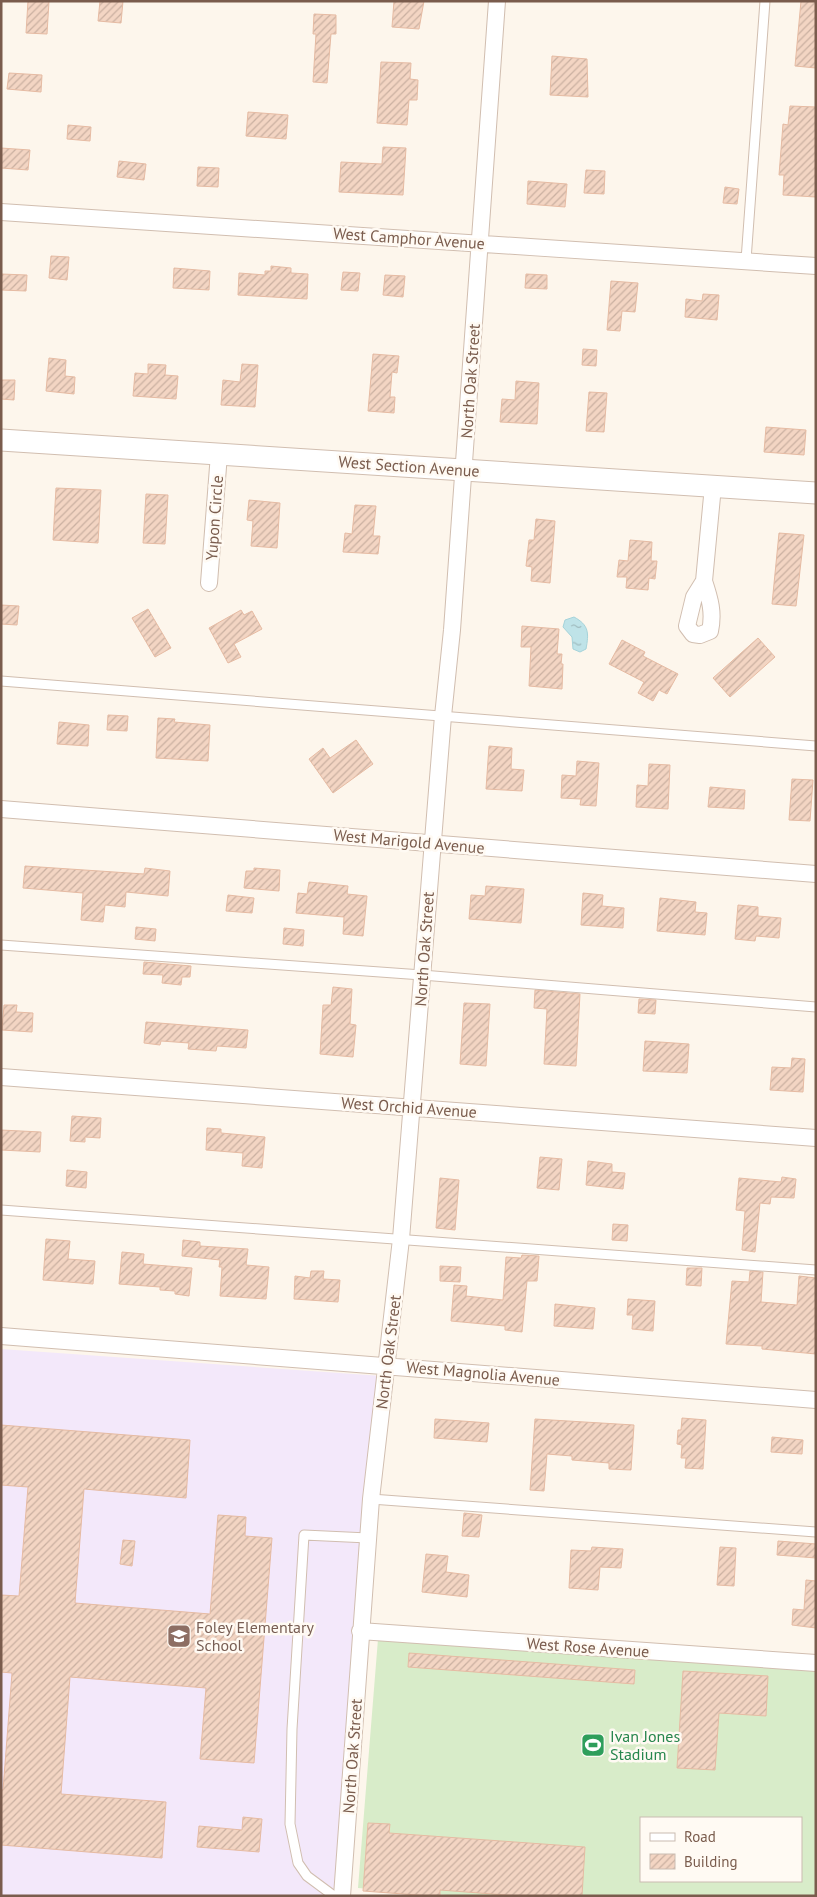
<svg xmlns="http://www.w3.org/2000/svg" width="817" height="1897" viewBox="0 0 817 1897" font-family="'PT Sans',sans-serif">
<defs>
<pattern id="water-ripples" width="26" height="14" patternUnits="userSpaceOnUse" patternTransform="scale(1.25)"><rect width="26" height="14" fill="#bfe3e8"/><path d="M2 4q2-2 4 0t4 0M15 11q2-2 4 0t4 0" fill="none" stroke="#a0bbbe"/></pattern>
<pattern id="building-hatch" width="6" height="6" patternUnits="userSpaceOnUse" patternTransform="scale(1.25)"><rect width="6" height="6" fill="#f3d5c3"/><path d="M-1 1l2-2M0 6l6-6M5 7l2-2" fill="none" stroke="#cab0a1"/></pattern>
</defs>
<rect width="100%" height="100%" fill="#fdf6ec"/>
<path fill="#f3e8fa" d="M1,1349L382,1376L333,1896H1Z"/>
<path fill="#d8ecc9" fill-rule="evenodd" d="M378,1639L816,1671V1896H460L358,1888ZM641,1818H801V1881H641Z"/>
<path fill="url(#water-ripples)" stroke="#a5d3da" d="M574,617C589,625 589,633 586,649L580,652L573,649L572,637L563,627L565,620Z"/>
<path fill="url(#building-hatch)" stroke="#e6bba3" d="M28,1H49L47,34L26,33Z
M100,1H123L121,23L98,21Z
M394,1H424L419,29L392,27Z
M801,1H816V68L795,66Z
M314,14L336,15V34H331L327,83L313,82L316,34H313Z
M552,56L587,59L588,97L550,95Z
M381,62L411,63L410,79L418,80L417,100H409L407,125L377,123Z
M9,73L42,75L41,92L7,89Z
M790,106L816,107V197L783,195L784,175H779L783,124L788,125Z
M248,112L288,115L286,139L246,136Z
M68,125L91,127L90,141L67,139Z
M383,147L406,148L403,195L339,192L341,162L382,164Z
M1,148L30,150L28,170L1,168Z
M119,161L146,164L144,180L117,177Z
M198,167L219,168L218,187L197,186Z
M586,170L605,171L604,194L584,193Z
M528,181L567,184L565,207L527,204Z
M725,187L739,189L737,204L723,203Z
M51,256L69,257L67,280L49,278Z
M271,266L291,268V273L308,274L307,299L238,295L239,273L265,275V271H271Z
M174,268L210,271L209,290L173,288Z
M343,272L360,273L358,291L341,290Z
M1,274L27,275L26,291L1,290Z
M526,274L547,275V289L525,288Z
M385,275L405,276L403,297L383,295Z
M611,281L638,283L635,312L622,311L620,331L607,330Z
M703,294L719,295L717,320L685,317L686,299L702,301Z
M583,349L597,350L596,366L582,365Z
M373,354L399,356L397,373L392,372L390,397H395L394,413L368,411Z
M49,358L66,360L65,376L75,377L74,394L46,391Z
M148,364L166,365L165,375L178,376L176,399L133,396L135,373L148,374Z
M242,364L258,365L255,407L221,405L223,380L240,382Z
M1,380H15L14,400L1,399Z
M516,381L539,383L537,424L500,422L502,399L515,400Z
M589,392L607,393L604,432L586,431Z
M766,427L806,430L804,455L764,452Z
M56,488L101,490L98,543L53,540Z
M146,494L168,495L165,544L143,543Z
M249,500L280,503L277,548L251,546L253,521L247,520Z
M355,505L376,506L373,536H380L378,554L343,552L345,533L352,534Z
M536,519L555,521L550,583L531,581L532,567L526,566L529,540H534Z
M779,533L804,535L796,606L772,604Z
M630,540L652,542L651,561H657L655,579L649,578L648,590L626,588L627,577H617L619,560L628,561Z
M1,605L19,606L17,625L1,624Z
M148,609L171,648L155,657L132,618Z
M241,610L244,615L252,611L262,629L234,644L241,657L228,663L209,628Z
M522,626L559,629L557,654H562L561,664H563L562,689L529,686L531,647H521Z
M758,638L775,657L730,697L713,678Z
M622,640L645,652L643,656L678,674L667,694L659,690L653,701L638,693L644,682L609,664Z
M108,715L128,716L127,731L107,730Z
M158,718L175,719L174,722L210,725L208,761L156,758Z
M59,722L89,725L88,746L57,744Z
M356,740L373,764L333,793L309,759L323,748L330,758Z
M489,746L512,748L511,769L524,770L522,791L486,789Z
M577,761L599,763L596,806L580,805L581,799L561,798L562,775L576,776Z
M649,764L670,765L668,809L636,807L637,785L648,786Z
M792,779L813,780L810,821L789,820Z
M710,787L745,790L744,809L708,807Z
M25,866L144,874L145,868L170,871L168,896L126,892L125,907L105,905L103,922L81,920L83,893L23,888Z
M254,868L280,870L279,891L244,888L246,871H254Z
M309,882L348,886L347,894L367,896L363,936L343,934L344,917L296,913L298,893L307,894Z
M486,886L524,889L521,923L469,919L471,895L485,896Z
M583,893L603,895L602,906L624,908L623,928L581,925Z
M228,895L254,898L252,913L226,911Z
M660,898L696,902L695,912L707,913L705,935L657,931Z
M738,905L758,907V916L781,918L779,938L756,936L755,941L735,939Z
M136,927L156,929L155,941L135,939Z
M284,928L304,930L303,946L283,944Z
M144,962L191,966L190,977H182L181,985L162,983L163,975L143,974Z
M333,987L352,989L350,1024L356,1025L353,1057L320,1054L323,1005H331Z
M535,990L580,994L576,1066L544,1064L547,1009L534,1008Z
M639,999L656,1000L655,1014L638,1013Z
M464,1003L490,1004L486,1066L460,1064Z
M4,1005H17L16,1012L33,1013L32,1032L2,1030Z
M146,1022L248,1030L246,1048L217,1046L216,1051L188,1049L189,1043L161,1041L160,1045L144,1043Z
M645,1041L689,1044L687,1073L643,1071Z
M792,1058L805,1059L803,1092L770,1090L772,1067L791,1068Z
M72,1116L101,1118L100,1138L85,1137V1142L70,1141Z
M207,1128L221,1129V1133L265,1137L262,1168L242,1166L243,1153L206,1150Z
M1,1130L41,1132L40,1152L1,1150Z
M540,1157L562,1159L559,1190L537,1188Z
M588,1161L612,1164V1172L625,1173L623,1189L586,1185Z
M67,1170L87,1172L86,1188L66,1186Z
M782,1177L796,1179L794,1198L771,1197L770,1204L760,1203L755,1252L742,1250L745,1211L736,1210L739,1178L781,1182Z
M440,1178L459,1180L455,1230L436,1228Z
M613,1224L628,1225L627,1241L612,1240Z
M46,1239L70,1241L68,1259L95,1261L93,1284L43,1280Z
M183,1240L200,1242V1246L248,1249L246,1265L269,1267L266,1299L220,1296L222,1267H219L220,1260L182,1256Z
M122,1252L144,1254L143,1264L192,1268L189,1296L175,1294V1291L160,1290V1287L119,1284Z
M522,1255L539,1256L537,1281H527L522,1332L505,1330V1326L451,1321L454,1285L467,1286L466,1296L503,1300L506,1257L521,1258Z
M440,1266L461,1267L460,1282L440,1281Z
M687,1268H702L701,1286L686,1285Z
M311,1271H324L323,1279L340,1280L338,1302L294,1299L295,1276L310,1278Z
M750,1271L763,1272L761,1302L797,1305L799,1276L816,1278V1354L762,1349V1346L726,1344L732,1281L749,1282Z
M628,1299L655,1301L653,1331L632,1329L633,1315H627Z
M555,1304L595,1308L593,1329L554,1326Z
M682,1418L706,1420L703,1469L685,1468L686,1458H681L682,1445L677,1444L678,1430H681Z
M435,1419L489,1423L487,1442L434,1438Z
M535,1419L634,1425L631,1470L609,1469V1463L572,1460V1456L547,1454L544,1491L530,1490Z
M1,1425L190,1440L186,1498L84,1489L75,1603L210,1614L218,1515L246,1517L245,1536L272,1538L254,1763L200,1759L206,1688L70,1677L61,1794L166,1802L162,1858L1,1845V1789L3,1790L12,1673L1,1672V1595L19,1596L28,1487L1,1485Z
M772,1437L803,1440L802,1454L771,1452Z
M464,1513L482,1515L479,1537L462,1536Z
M123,1540L135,1541L132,1566L120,1564Z
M778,1541L816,1544V1558L777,1555Z
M592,1547L623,1549L621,1568L600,1567L598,1590L569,1588L571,1550L591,1551Z
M720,1547L736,1548L734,1586L717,1585Z
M426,1554L448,1556L446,1572L469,1575L467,1597L422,1592Z
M806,1580L816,1581V1628L792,1625L793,1609L804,1610Z
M409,1653L635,1670L634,1684L408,1667Z
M683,1671L768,1676L766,1716L719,1713L715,1770L677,1768Z
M243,1817L262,1819L259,1852L197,1847L199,1826L242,1830Z
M368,1823L390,1824L389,1833L585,1847L582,1896H518L440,1890V1896H430L363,1891Z"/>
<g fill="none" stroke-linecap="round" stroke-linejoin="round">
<g stroke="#d1beb0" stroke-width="11">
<path id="service" d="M746,260L765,1
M1,681L816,746
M1,945L422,975L816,1007
M1,1210L816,1270
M371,1499L816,1532
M334,1896L307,1876L298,1863L290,1824L292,1729L304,1535L368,1538"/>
</g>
<g stroke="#d1beb0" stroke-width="18">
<path id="minor" d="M1,212L816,266
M704,581C710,599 714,613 710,631L700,635L693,634L687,626L694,597Z
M704,581L713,486
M209,583L219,454
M1,809L816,874
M1,1077L816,1138
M1,1336L816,1400
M360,1631L816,1663
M342,1896L371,1499L401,1239L443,716L452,630L497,1"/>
</g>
<g stroke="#d1beb0" stroke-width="23">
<path id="tertiary" d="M1,440L816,493"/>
</g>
<use href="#service" stroke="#fff" stroke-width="9"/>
<use href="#minor" stroke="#fff" stroke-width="16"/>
<use href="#tertiary" stroke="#fff" stroke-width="21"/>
</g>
<defs>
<g id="school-square" transform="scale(1.25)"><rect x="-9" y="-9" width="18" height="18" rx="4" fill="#8d6e63" stroke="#fffaf3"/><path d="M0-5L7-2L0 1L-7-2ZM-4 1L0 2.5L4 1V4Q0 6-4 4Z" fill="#fff"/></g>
<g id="stadium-square" transform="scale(1.25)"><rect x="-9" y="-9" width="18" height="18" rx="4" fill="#2e9e5b" stroke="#fffaf3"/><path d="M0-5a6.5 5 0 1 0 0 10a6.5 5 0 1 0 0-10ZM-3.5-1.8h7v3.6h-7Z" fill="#fff"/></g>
</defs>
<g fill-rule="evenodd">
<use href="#school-square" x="179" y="1636"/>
<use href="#stadium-square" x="593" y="1745"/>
</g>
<g text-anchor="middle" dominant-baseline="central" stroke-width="5" stroke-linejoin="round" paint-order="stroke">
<g font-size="16" fill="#7a5c4d" stroke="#fffaf3">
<text transform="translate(409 238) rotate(4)">West Camphor Avenue</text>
<text transform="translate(470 381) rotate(-86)">North Oak Street</text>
<text transform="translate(409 466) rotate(4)">West Section Avenue</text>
<text transform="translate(214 518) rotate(-86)">Yupon Circle</text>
<text transform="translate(409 841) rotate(5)">West Marigold Avenue</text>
<text transform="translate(424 949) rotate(-86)">North Oak Street</text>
<text transform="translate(409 1107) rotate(4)">West Orchid Avenue</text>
<text transform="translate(388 1352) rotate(-83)">North Oak Street</text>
<text transform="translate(483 1373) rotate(5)">West Magnolia Avenue</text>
<text transform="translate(588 1647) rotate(4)">West Rose Avenue</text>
<text transform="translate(352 1756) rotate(-86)">North Oak Street</text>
</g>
<g font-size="16" fill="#785e54" stroke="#fffaf3" text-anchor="start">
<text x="196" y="1627">Foley Elementary<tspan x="196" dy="18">School</tspan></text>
</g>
<g font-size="16" fill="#27864d" stroke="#fffaf3" text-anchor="start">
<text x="610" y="1736">Ivan Jones<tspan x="610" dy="18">Stadium</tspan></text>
</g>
</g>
<rect width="817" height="1897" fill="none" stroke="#7a5c4d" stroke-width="5"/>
<rect x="640" y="1817" width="162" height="65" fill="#fffaf3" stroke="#cabbb1"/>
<rect x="650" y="1833" width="25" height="8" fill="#ffffff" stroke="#cabbb1"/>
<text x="684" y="1842" font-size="15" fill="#7a5c4d">Road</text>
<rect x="650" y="1854" width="25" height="15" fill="url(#building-hatch)" stroke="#cabbb1"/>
<text x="684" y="1867" font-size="15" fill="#7a5c4d">Building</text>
</svg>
